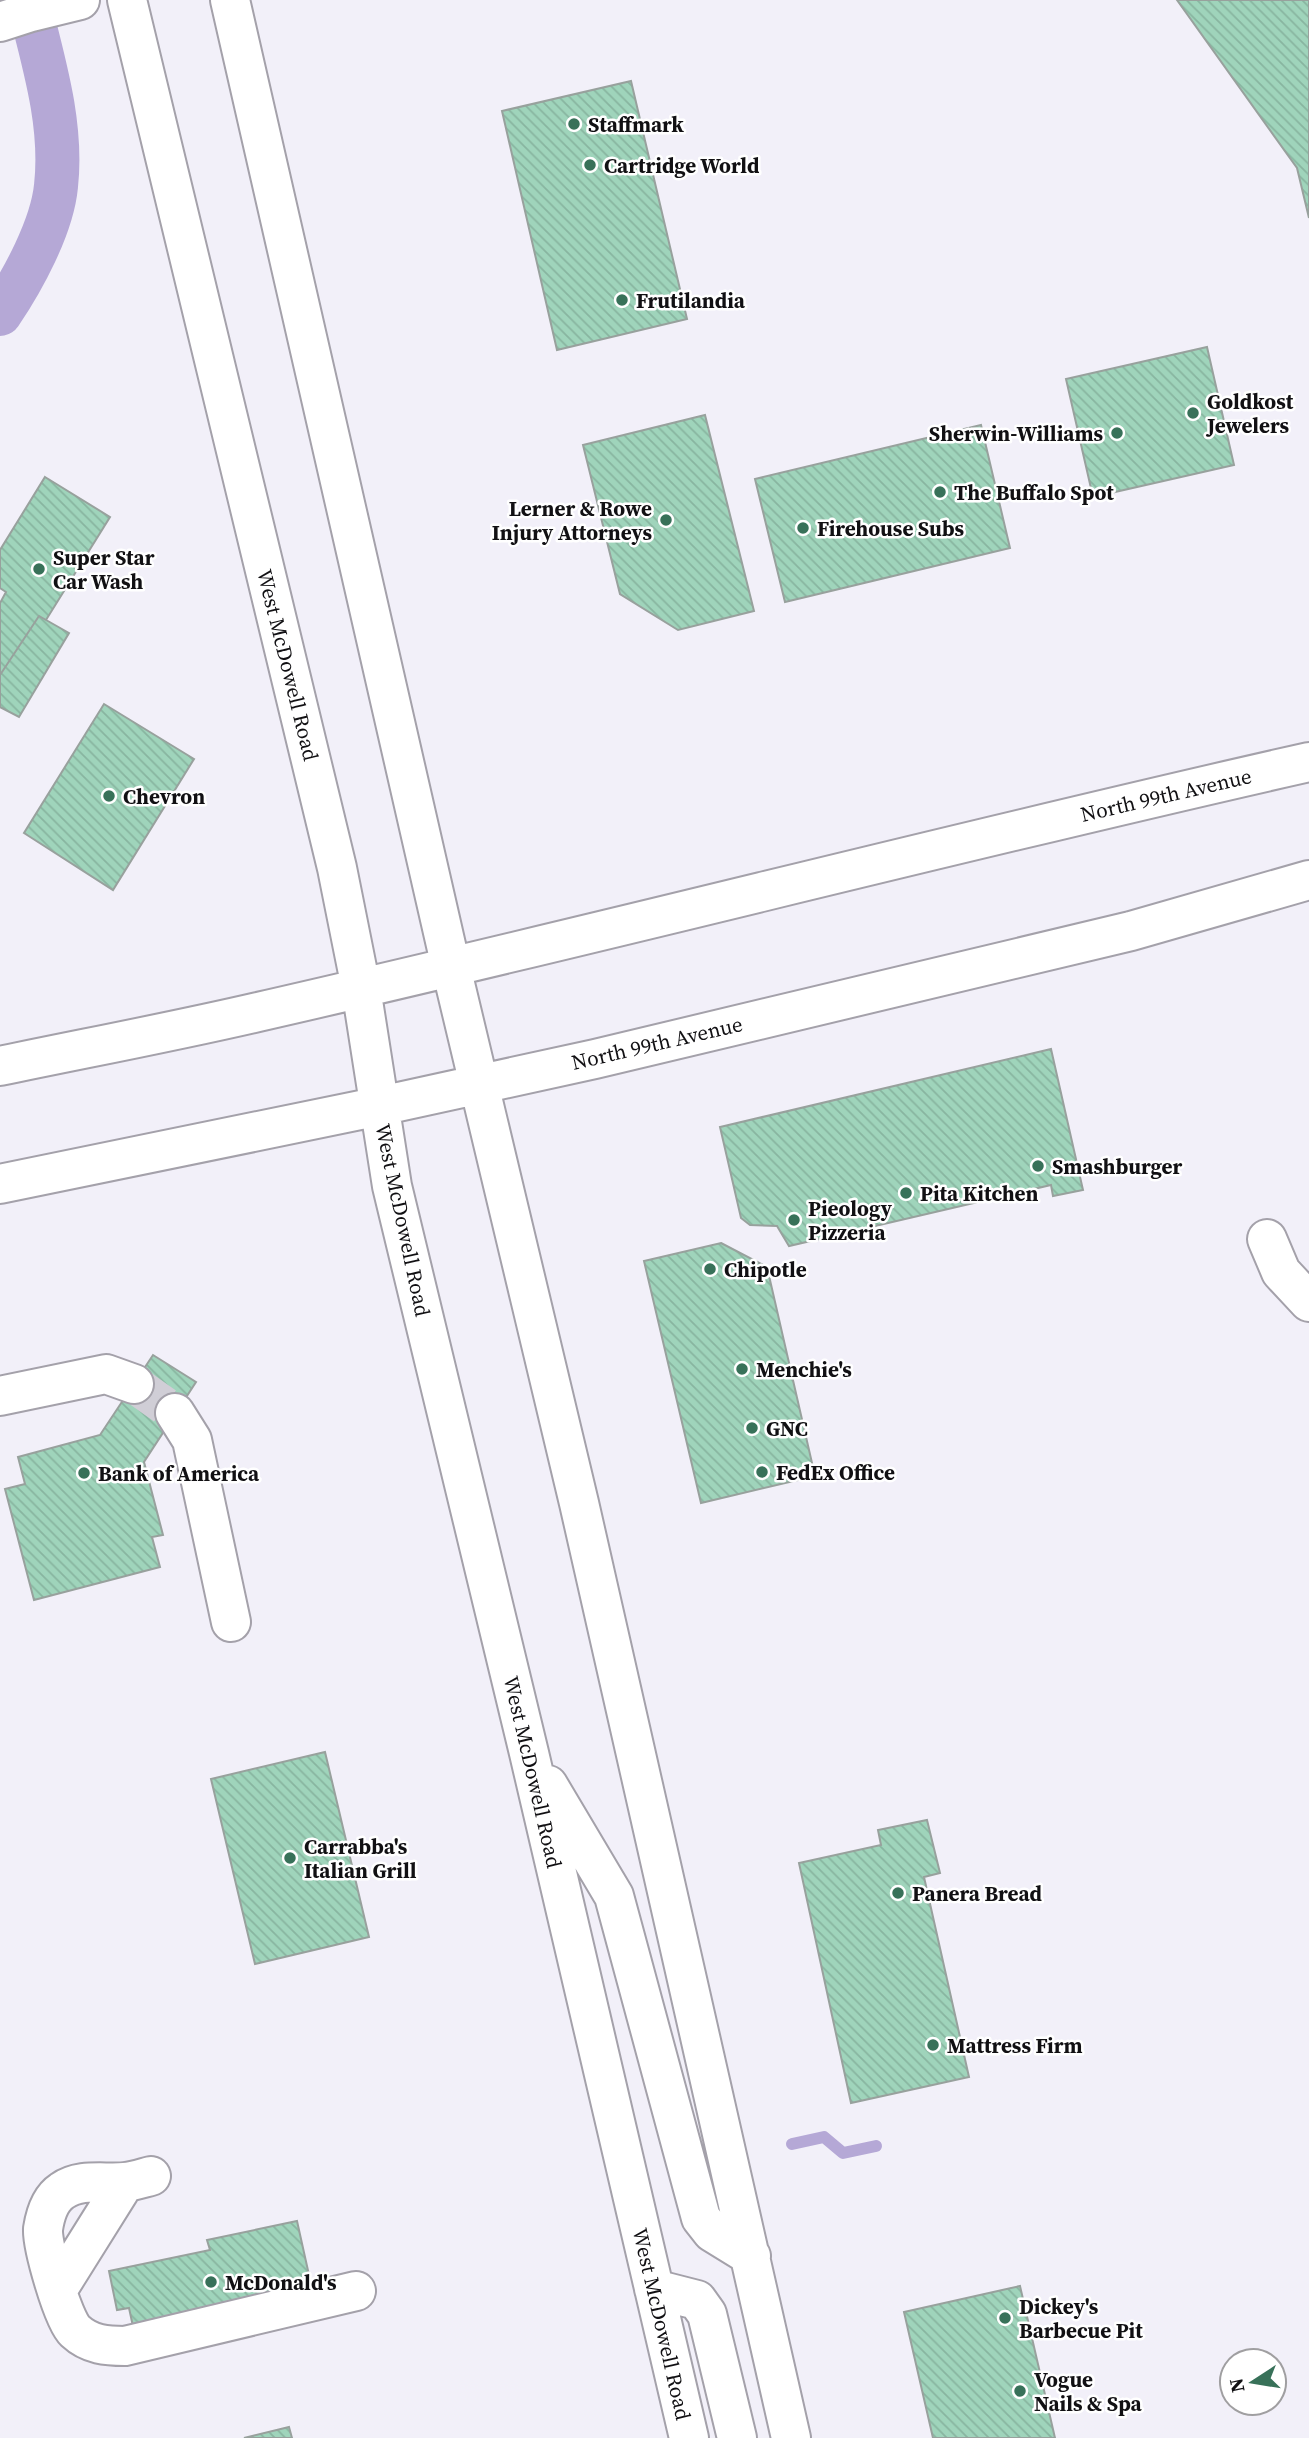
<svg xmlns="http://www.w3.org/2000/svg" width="1309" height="2438" viewBox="0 0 1309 2438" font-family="'Source Serif 4',serif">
<defs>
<pattern id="building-back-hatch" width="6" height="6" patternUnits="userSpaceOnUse" patternTransform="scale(1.75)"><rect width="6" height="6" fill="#9fd4bb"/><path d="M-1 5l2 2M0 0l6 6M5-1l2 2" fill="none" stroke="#88b5a0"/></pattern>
</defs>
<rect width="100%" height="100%" fill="#f2f0f9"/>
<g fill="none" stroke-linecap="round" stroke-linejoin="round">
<path stroke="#b5a8d6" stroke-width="12" d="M792,2144L824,2137L843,2153L876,2146"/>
<path stroke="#b5a8d6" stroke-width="44" d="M0,314C23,280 52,227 56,186C63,124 43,60 28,0"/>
</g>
<path fill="url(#building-back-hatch)" stroke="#98a19d" stroke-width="2" d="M1177,0H1309V218L1297,168Z
M631,81L687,319L557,350L502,111Z
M1207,347L1234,465L1093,497L1066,379Z
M705,415L754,611L678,630L620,594L583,445Z
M981,425L1010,548L785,602L755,479Z
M45,477L110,517L46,620L39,616L0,675V603L6,592L0,588V550Z
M39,616L69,633L19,717L0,707V675Z
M104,704L194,759L113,890L24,833Z
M1051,1049L1083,1190L1053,1196L1051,1185L789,1246L777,1226L750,1225L741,1218L720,1127Z
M721,1243L767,1267L815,1476L701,1503L644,1261Z
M153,1355L196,1382L144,1462L163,1535L152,1537L160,1567L34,1600L5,1489L25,1484L18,1457L100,1435Z
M325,1752L369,1937L255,1964L211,1779Z
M927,1820L940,1873L924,1877L969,2077L851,2103L799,1863L881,1845L878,1830Z
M297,2221L313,2293L134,2331L129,2308L117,2310L109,2271L210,2250L207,2240Z
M1020,2286L1055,2438H933L904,2312Z
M289,2427L292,2438H244Z"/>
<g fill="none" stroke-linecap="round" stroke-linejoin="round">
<path stroke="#d0ced6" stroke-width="38" stroke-dasharray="38 19" stroke-linecap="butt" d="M134,1384L175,1413"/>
<g stroke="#a4a1aa" stroke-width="42">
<path id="minor" d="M0,22L31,12L80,0
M1267,1239L1281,1272L1309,1302
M0,1396L106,1374L134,1384
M175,1413L192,1440L231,1622
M151,2176C143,2178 134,2181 125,2182C104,2184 80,2178 62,2191C50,2199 45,2216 43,2229C42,2246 63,2320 75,2331C90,2345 107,2346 125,2346L356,2291
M58,2289L125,2182"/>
</g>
<g stroke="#a4a1aa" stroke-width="42">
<path id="major" d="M127,0L337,868L361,988L392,1186L529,1753L689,2438
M230,0L451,967L579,1503L791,2438
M0,1066C86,1048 172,1032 258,1012C609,932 958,841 1309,762
M0,1184L380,1106L595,1059L1131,931L1309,880
M548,1785L614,1896L701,2218L712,2232L751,2256
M654,2289L697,2300L707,2314L737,2438"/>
</g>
<use href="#minor" stroke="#fff" stroke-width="38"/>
<use href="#major" stroke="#fff" stroke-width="38"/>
</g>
<g fill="#387159" stroke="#fff" stroke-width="2.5">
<circle cx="574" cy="124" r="7"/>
<circle cx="590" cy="165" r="7"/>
<circle cx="622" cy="300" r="7"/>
<circle cx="1193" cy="413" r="7"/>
<circle cx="1117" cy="433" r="7"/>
<circle cx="940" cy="492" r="7"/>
<circle cx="666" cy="520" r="7"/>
<circle cx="803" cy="528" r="7"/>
<circle cx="39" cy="569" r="7"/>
<circle cx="109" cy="796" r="7"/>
<circle cx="1038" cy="1166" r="7"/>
<circle cx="906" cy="1193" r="7"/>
<circle cx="794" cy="1220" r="7"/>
<circle cx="710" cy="1269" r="7"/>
<circle cx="742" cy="1369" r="7"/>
<circle cx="752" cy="1428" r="7"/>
<circle cx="762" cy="1472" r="7"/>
<circle cx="84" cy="1473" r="7"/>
<circle cx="290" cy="1858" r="7"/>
<circle cx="898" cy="1893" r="7"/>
<circle cx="933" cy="2045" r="7"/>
<circle cx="211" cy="2282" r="7"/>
<circle cx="1005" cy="2318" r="7"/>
<circle cx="1020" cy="2391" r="7"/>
</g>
<g text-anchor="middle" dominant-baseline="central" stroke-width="5" stroke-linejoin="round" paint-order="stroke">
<g font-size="21" font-weight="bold" fill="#111013" stroke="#fff" text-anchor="start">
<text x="588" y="124">Staffmark</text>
<text x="604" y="165">Cartridge World</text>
<text x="636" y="300">Frutilandia</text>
<text x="1207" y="401">Goldkost<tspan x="1207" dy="24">Jewelers</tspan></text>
<text x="1103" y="433" text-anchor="end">Sherwin-Williams</text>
<text x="954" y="492">The Buffalo Spot</text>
<text x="652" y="508" text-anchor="end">Lerner &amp; Rowe<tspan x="652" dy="24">Injury Attorneys</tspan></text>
<text x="817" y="528">Firehouse Subs</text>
<text x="53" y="557">Super Star<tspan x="53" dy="24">Car Wash</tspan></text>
<text x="123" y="796">Chevron</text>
<text x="1052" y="1166">Smashburger</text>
<text x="920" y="1193">Pita Kitchen</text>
<text x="808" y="1208">Pieology<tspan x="808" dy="24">Pizzeria</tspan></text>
<text x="724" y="1269">Chipotle</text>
<text x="756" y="1369">Menchie's</text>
<text x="766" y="1428">GNC</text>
<text x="776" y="1472">FedEx Office</text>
<text x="98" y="1473">Bank of America</text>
<text x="304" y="1846">Carrabba's<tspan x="304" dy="24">Italian Grill</tspan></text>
<text x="912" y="1893">Panera Bread</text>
<text x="947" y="2045">Mattress Firm</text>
<text x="225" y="2282">McDonald's</text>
<text x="1019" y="2306">Dickey's<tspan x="1019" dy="24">Barbecue Pit</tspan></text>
<text x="1034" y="2379">Vogue<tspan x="1034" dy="24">Nails &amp; Spa</tspan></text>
</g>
<g font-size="21" fill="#111013" stroke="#fff">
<text transform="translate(288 665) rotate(76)">West McDowell Road</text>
<text transform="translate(1166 795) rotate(-13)">North 99th Avenue</text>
<text transform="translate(657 1043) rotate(-13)">North 99th Avenue</text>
<text transform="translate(403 1220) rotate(78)">West McDowell Road</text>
<text transform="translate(533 1772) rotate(77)">West McDowell Road</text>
<text transform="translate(662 2324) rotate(77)">West McDowell Road</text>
</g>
</g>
<g transform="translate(1253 2382) rotate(258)"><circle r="33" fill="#ffffff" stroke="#a09fa1" stroke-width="2"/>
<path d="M0-5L12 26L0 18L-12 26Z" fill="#387159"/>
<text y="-10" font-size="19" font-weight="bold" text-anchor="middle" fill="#111013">N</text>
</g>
</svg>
